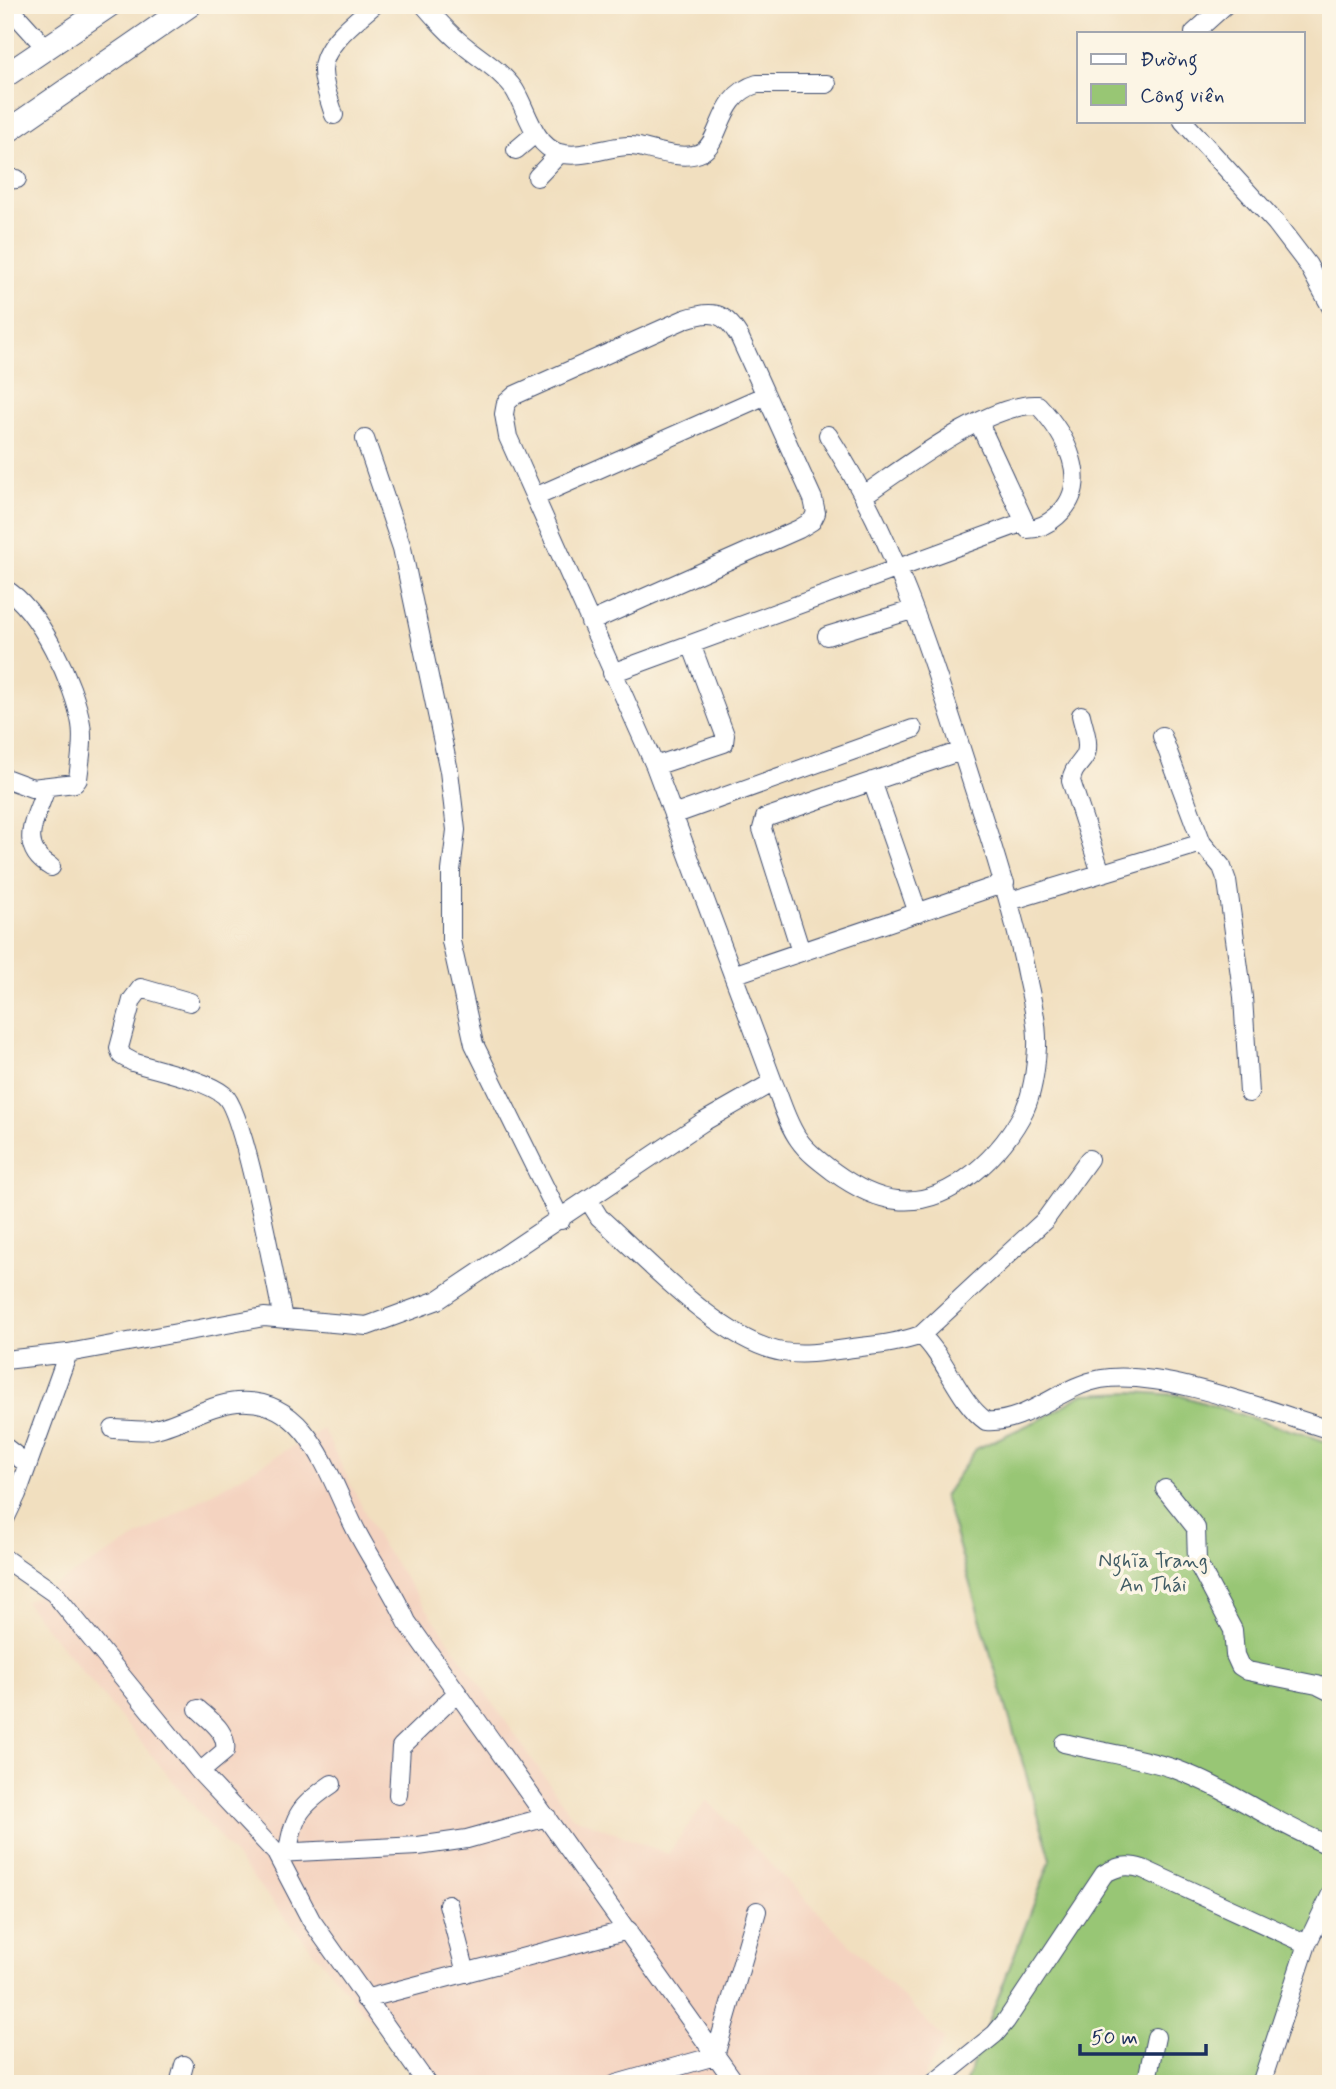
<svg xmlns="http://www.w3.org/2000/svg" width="1336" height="2089" viewBox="0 0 1336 2089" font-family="Mynerve,sans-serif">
<rect width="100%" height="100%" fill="#fcf5e5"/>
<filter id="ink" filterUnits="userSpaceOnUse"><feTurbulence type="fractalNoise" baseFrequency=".0143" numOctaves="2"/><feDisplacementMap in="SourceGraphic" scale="14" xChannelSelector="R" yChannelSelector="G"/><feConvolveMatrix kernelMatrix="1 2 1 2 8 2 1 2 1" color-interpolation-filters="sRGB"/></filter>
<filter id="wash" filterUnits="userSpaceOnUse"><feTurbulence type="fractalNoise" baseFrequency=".00686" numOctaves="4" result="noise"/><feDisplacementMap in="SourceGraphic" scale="28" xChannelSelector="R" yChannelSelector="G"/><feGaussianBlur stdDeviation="1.57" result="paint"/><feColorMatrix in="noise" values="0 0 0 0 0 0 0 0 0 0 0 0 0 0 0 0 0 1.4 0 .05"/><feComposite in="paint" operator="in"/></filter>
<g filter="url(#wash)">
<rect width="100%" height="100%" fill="#f1dfbf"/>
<path fill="#f4d3c0" d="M323,1429L379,1541L572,1816L668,1854L707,1800L945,2040L920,2084H423L25,1602Z"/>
<path fill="#98c674" stroke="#5a7a69" stroke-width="2" d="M1133,1392L1179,1395L1331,1443V1913L1258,2084H965L1051,1859L944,1496L976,1449L1045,1417L1083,1394Z"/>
</g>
<g filter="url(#ink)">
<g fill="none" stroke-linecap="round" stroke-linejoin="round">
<g stroke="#3b496d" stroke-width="20">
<path id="minor" d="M7,5L46,48
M424,5C437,20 450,35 466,47C482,60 501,71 514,89C527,109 533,145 559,153C585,160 613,142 639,147C656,151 685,161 702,152C722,141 718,95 757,84H827
M1194,33L1225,5
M334,115C330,101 323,85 323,71C322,45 357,20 374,5
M1183,121L1276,223L1308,265L1331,307
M516,150L536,133
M537,177L560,153
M5,180L17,179
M365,439L402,548L449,771L456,830L451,871V941L474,1044L561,1220
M864,495C904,468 989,402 1038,405C1065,434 1094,483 1057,516C1049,523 1039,529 1028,529L979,423
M535,497L766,395
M5,589C39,608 75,685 81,724C84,741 80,761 78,779L75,783L32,788L5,778
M827,636L912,610
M612,673L1024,522
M1081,715C1083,726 1091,744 1085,756C1079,766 1073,768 1071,781L1101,873
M1162,736L1202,843
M655,766L724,743L725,735L691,644
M872,781L918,913
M46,788C36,819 16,846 51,867
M673,815L913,729
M1010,901L1202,843L1222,867L1227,881L1243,997L1249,1093
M801,952L762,829L765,818L961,751
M733,975L1005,883
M190,1002L141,988L132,1000L119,1048L122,1056L133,1062C159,1071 204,1079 224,1095C245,1112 275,1282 283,1318
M773,1082C781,1100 787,1124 799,1140C807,1152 822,1163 834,1172C852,1185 875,1198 897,1200C951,1206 1004,1153 1025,1109C1033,1091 1036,1066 1037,1047C1038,1025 1032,1000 1027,978C1016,922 1000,869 982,814C940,685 903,550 828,435
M589,1201L599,1217C645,1258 721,1342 783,1352C806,1356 830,1351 853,1348C876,1345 899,1343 921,1335C947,1359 958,1401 986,1421C1026,1424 1061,1386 1101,1379C1163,1369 1269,1411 1331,1430
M921,1335L1045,1220L1089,1159
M5,1360L68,1353L264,1317L367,1326L438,1300L703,1122L773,1082L655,766L508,437L504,414L506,403L515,395L685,319C711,310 724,311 739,336L813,499L816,513L812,521L799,529L590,622
M113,1429C125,1429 139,1432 151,1430C179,1425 207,1405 237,1402C311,1396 330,1483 358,1534C374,1564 393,1591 407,1622L736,2084
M5,1447L27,1464
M1165,1489L1196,1528L1197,1562L1233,1630L1235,1655L1240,1666L1248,1671L1317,1685L1331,1692
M5,1519L17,1494L68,1353
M5,1559L54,1593L200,1772L276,1853L311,1920L427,2084
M198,1709C211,1721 228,1732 225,1751L200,1772
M1064,1743C1100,1752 1139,1757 1175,1769C1229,1789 1277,1825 1331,1846
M398,1795L401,1747L457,1693
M288,1852C293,1815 301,1805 332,1784
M276,1853L418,1846L467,1839L547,1817
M448,1904L466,1973
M365,1999L628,1930
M179,2084L184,2065
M616,2084L715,2056L757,1911
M933,2084L995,2034L1006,2021L1104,1874C1118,1866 1127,1864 1143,1869L1307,1944
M1146,2084L1156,2037
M1261,2084L1307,1944L1331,1894"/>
</g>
<g stroke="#3b496d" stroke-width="25">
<path id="major" d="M5,76L110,5
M5,133L190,5"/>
</g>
<use href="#minor" stroke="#fff" stroke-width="18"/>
<use href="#major" stroke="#fff" stroke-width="23"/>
</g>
</g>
<g text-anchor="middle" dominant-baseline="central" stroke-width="7" stroke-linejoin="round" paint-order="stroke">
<g font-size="21" fill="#405c65" stroke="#fcf5e5">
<text x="1153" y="1561">Nghĩa Trang<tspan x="1153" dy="24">An Thái</tspan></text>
</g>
</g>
<rect width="1336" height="2089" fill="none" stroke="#fcf5e5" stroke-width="28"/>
<rect x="1077" y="32" width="228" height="91" fill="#fcf5e5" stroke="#a2a6af" stroke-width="2"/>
<rect x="1091" y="54" width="35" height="10" fill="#ffffff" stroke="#a2a6af" stroke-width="2"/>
<text x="1140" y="66" font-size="21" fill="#1b2f5e">Đường</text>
<rect x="1091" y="84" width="35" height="21" fill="#98c674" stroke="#a2a6af" stroke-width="2"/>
<text x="1140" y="102" font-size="21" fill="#1b2f5e">Công viên</text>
<path d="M1080 2044v10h126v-10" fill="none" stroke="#1b2f5e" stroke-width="3.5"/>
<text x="1091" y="2044" font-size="21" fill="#1b2f5e" stroke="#fcf5e5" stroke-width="5" paint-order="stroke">50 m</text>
</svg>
